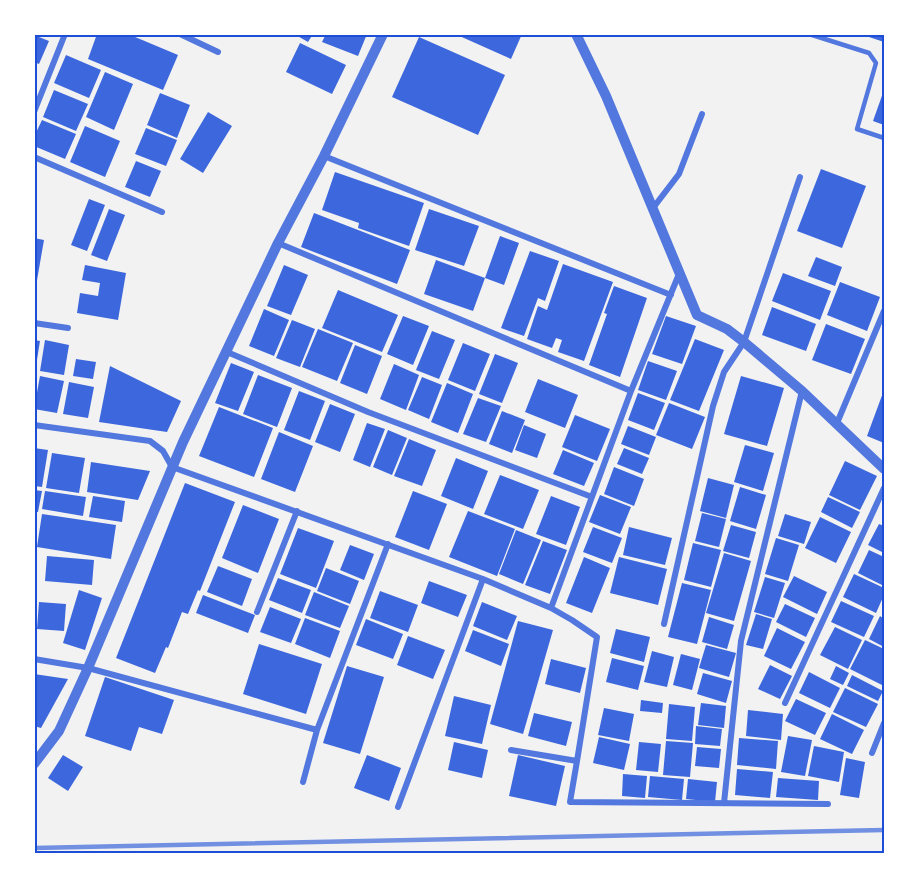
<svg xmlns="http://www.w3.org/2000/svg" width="919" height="888" viewBox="0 0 919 888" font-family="'Golos Text',sans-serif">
<rect width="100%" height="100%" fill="#f2f2f2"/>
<path fill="#3d67dc" d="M97,34H128L178,55L163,90L88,59Z
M294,34H313L308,42Z
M326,34H367L358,56L322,42Z
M455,34H522L511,59Z
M870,34H884V42L869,37Z
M34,35L49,41L39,64L34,62Z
M419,37L505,75L478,135L392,97Z
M300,43L346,65L332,94L286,72Z
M66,55L101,70L89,98L54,83Z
M105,72L133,84L114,130L86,117Z
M54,90L88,104L76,131L43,117Z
M884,90V125L873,121Z
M160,93L190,105L177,138L147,125Z
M208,112L232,126L203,173L180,159Z
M42,120L76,134L65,159L34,146V137Z
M85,126L120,141L105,177L70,162Z
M146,128L177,140L166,166L135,154Z
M136,161L161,171L150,197L125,187Z
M821,169L866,186L842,248L797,231Z
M335,172L424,203L409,246L358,228L359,223L322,210Z
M89,199L105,205L87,251L71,245Z
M109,209L125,215L107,261L91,255Z
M429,209L479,226L464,266L415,250Z
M314,213L410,250L397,284L301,247Z
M500,236L519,243L504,285L485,278Z
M34,238L44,240L36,286H34Z
M530,251L559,261L545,301L538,298L524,336L501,328Z
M816,257L842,267L835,286L808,276Z
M436,260L485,278L473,311L424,294Z
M563,264L613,282L584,361L558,352L562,340L556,338L552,348L527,339L538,306L547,310Z
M85,265L126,273L118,320L77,313L80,293L98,296L100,283L82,280Z
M284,265L308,275L291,315L267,306Z
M783,273L831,291L820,320L772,301Z
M840,282L880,297L867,331L827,315Z
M614,286L647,298L620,377L589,365L607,314L604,313Z
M338,290L398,315L382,352L322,328Z
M772,307L816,324L806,351L762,335Z
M264,309L289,320L274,356L249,346Z
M403,316L429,326L413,365L387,354Z
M666,316L696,326L682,364L652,354Z
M292,320L315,329L300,367L276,358Z
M826,324L865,339L851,374L812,360Z
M318,329L353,343L337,381L302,367Z
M432,331L455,340L439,379L416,370Z
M695,339L724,350L699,411L670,400Z
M34,340L40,341L36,366H34Z
M45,340L69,345L64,375L40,371Z
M463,343L490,354L475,391L448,380Z
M355,345L382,356L367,394L340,383Z
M495,354L518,363L502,403L479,394Z
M76,359L96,362L93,379L73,376Z
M648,361L677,371L666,400L638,390Z
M231,363L254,372L238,411L215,403Z
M394,364L419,375L406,410L380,399Z
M110,366L181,401L167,432L99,422Z
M258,375L292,388L277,427L243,414Z
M40,376L64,381L57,413L34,409Z
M741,376L784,388L767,446L724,434Z
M422,377L442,385L429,419L408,410Z
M538,379L578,395L565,428L525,412Z
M69,382L94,387L88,418L63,414Z
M447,383L473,394L458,433L431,422Z
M884,390V443L867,436Z
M299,391L325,401L310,440L284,430Z
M638,393L665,403L654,430L628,420Z
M478,398L501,406L486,442L463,434Z
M669,403L705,417L692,449L656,435Z
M330,404L355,414L340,452L315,442Z
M219,407L273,428L254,477L199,456Z
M502,411L525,420L512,453L489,444Z
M575,415L610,429L597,461L562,447Z
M367,423L385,429L370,467L353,460Z
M524,425L546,434L537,458L515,450Z
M628,426L656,437L649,455L621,444Z
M388,430L407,438L392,475L373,467Z
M279,432L313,446L295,492L261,479Z
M409,439L436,450L422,486L394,476Z
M745,445L774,453L763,491L734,482Z
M34,448L48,450L42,487L34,486Z
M624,448L649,458L642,474L617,464Z
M563,450L594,463L584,486L553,474Z
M52,453L85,458L79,493L46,488Z
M456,458L488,471L473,509L441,496Z
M845,461L877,476L860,510L829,495Z
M91,462L150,471L138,500L87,492Z
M614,467L644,479L634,506L604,494Z
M500,475L539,490L523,529L484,514Z
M708,478L734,485L726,518L700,511Z
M185,483L235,502L200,591L198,590L188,614L182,612L168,648L166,647L155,673L116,658Z
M740,487L766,495L756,529L730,521Z
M34,490L42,491L38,512H34Z
M45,491L86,497L83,516L42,509Z
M413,491L447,504L429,550L395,537Z
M600,495L631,507L620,534L589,522Z
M93,496L125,501L122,522L89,517Z
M551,496L580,507L566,545L536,534Z
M828,497L860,512L852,528L821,512Z
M243,505L279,519L258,573L222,558Z
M468,511L515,529L497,576L449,557Z
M702,513L726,519L719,547L695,541Z
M42,514L116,525L111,559L37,547Z
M785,514L811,522L804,544L778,536Z
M820,517L851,532L836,563L805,548Z
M879,524L884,526V553L868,545Z
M731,525L756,532L749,558L723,551Z
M593,527L622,538L612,563L583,552Z
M629,527L672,538L665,565L623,555Z
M298,528L334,541L316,588L280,574Z
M516,530L541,540L523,584L499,574Z
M776,538L799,545L788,581L765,574Z
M543,541L567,550L550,594L525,585Z
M693,543L721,550L711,587L684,580Z
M350,545L374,554L364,580L340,570Z
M869,550L884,557V586L858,573Z
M724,553L751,561L734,621L706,613Z
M47,556L94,560L92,585L45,581Z
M584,557L610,568L592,613L566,603Z
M619,557L667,569L658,605L610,593Z
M218,566L252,579L242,606L207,592Z
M326,568L359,581L350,604L317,591Z
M854,574L884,588V595L876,613L843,597Z
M794,576L827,592L817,614L783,597Z
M765,577L785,583L774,618L754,612Z
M278,578L311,590L302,613L269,600Z
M429,581L467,595L458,617L421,603Z
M682,583L711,590L697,644L668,637Z
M79,590L102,598L85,650L63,643Z
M380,591L418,605L408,632L370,618Z
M314,592L349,606L340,628L305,615Z
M203,595L255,615L248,633L196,613Z
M841,601L874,616L864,637L831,622Z
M39,602L66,604L64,631L37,629Z
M482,602L517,616L507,640L473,626Z
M785,604L815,618L806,637L776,622Z
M270,607L301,619L291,643L260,632Z
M756,614L772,619L763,649L746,645Z
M880,616L884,619V647L869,639Z
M709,617L734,625L727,649L702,642Z
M305,618L340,631L330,658L295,644Z
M366,619L403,634L393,659L356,645Z
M518,621L553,630L523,734L490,724Z
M835,627L862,640L848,669L820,655Z
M777,628L805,642L791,669L764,656Z
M616,629L650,637L644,662L610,653Z
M473,630L509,644L501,666L465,651Z
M408,636L445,650L433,679L397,665Z
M865,640L884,649V686L850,669Z
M259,644L322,664L306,714L243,694Z
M706,645L736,653L729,677L699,668Z
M652,651L674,657L667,687L644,682Z
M681,654L700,659L692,690L673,685Z
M612,658L644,666L638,690L606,682Z
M551,659L586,668L580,693L545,684Z
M770,665L792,676L780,699L758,689Z
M347,666L384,677L360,754L323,743Z
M836,666L849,673L843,685L830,679Z
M809,672L840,688L830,708L799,693Z
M703,673L732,681L726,703L697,694Z
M34,674L68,679L41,728L34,726Z
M852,675L883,691L878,701L847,686Z
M105,677L174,700L162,734L139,727L131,751L85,736Z
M845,688L878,704L866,727L833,712Z
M454,696L491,705L482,744L445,736Z
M796,699L826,713L815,735L785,721Z
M641,700L663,703L662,713L640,711Z
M701,703L726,706L724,728L698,725Z
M669,704L695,707L692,741L666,739Z
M604,708L634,714L629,741L598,735Z
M748,710L783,714L781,740L746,736Z
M534,713L572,722L566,746L528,736Z
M832,714L864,730L852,754L820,739Z
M696,726L722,729L720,746L695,744Z
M788,736L812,740L805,776L781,772Z
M599,737L630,744L624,770L593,763Z
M739,738L778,741L776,769L737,765Z
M666,741L693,743L690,777L663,775Z
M454,742L488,750L482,778L448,770Z
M639,742L661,744L658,772L636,770Z
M814,746L844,752L839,782L808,776Z
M697,747L721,749L719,768L695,766Z
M63,755L83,767L68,791L48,778Z
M367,755L401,768L389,801L354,788Z
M518,755L565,766L556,806L509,796Z
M846,758L865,762L859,798L840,795Z
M737,769L773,772L770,798L735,795Z
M623,774L647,776L645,798L622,796Z
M650,776L684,779L682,800L648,797Z
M778,778L819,781L818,800L776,797Z
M688,779L717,782L715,802L686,799Z"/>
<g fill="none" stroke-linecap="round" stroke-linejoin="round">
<path stroke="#5277de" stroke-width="4.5" d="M809,34L869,53L876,63L857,129L884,138"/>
<path stroke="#5277de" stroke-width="6" d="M180,34L218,52
M34,112L65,34
M324,156L671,295
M34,157L162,212
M653,208L679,174L702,114
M278,243L631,391
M34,323L68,328
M227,352L368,412L592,497
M837,423L884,311
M34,425L150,441L163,451L172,467L483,579L551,608
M257,612L297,511
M664,624L713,406L724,372L744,342L800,177
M34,659L88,668L317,730
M785,703L884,488
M511,750L577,761L597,637L572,620L551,608L631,391L679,274
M872,753L884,723
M577,761L570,802L828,804
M303,782L317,730L388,544
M724,803L741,641L802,391
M398,807L483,579"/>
<path stroke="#5277de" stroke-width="10" d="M576,34L606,96L697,315L727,329L744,342L802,391L884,469
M34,764L59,731L88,668L183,442L278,243L324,156L383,34"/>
<path stroke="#7290e2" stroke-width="4.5" d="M34,848L884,830"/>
</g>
<rect width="919" height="888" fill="none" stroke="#ffffff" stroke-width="72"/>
<rect x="36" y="36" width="847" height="816" fill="none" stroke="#1d4ed8" stroke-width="2"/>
</svg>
